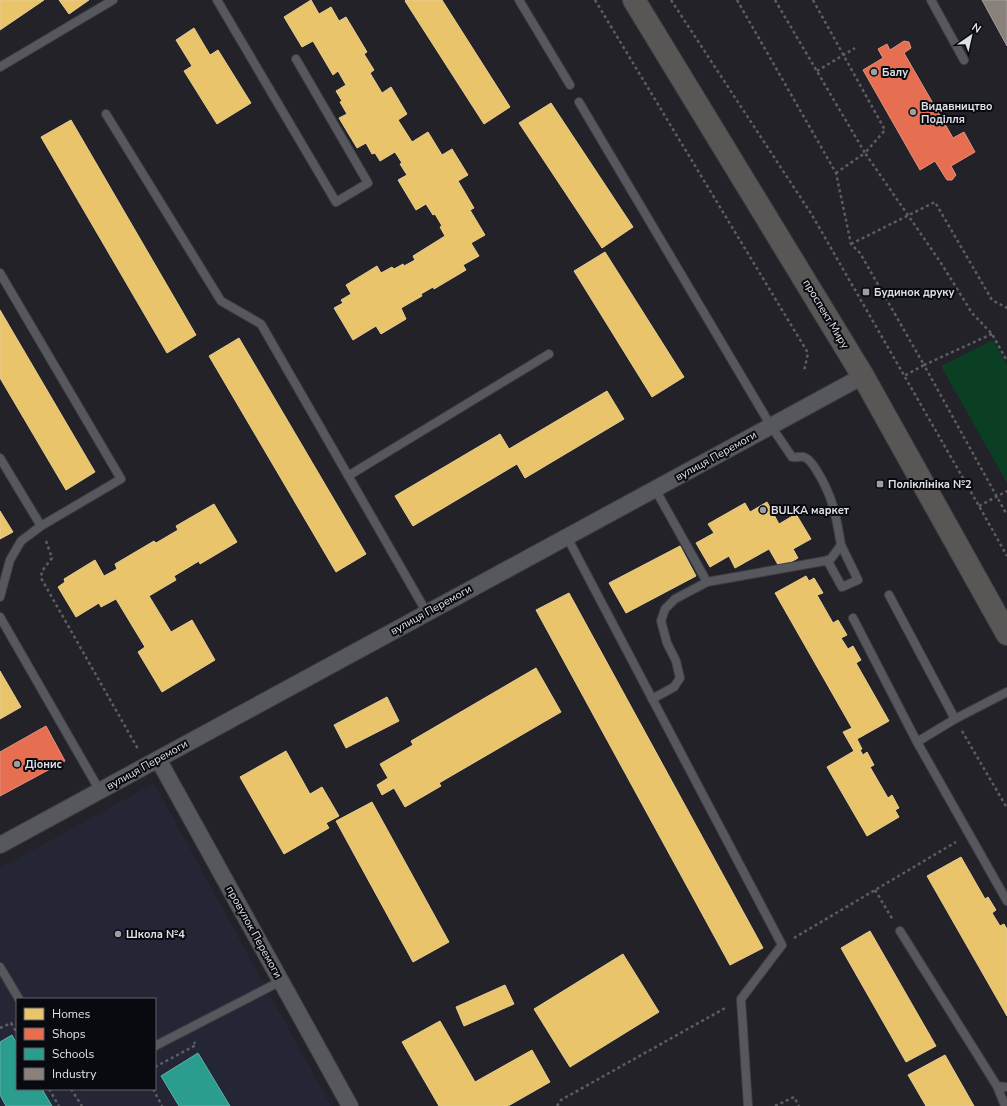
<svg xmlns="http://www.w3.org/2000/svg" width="1007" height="1106" viewBox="0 0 1007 1106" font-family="'Nunito Sans',sans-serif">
<rect width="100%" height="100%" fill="#222228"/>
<path fill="#242636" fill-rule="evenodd" d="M154,783L331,1106H0V868ZM17,999H155V1089H17Z"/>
<path fill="#0b3f24" d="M993,340L1007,365V483L941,366Z"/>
<path fill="#e9c46a" stroke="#e6cc90" d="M0,0H44L0,30Z
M59,0H89L69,14Z
M311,0L319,14L331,7L339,21L346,17L367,52L364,54L374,70L370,73L382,93L391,87L407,114L398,120L412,142L428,132L442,155L452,149L468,175L458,181L474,208L470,210L485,235L471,243L479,256L463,265L466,270L434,289L433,287L421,294L422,296L401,308L406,319L381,334L376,326L353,340L334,308L343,303L341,300L351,294L346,285L377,266L381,273L392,267L394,269L403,264L404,266L415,260L413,256L445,236L440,227L442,226L435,214L433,215L426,204L416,210L398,180L407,175L400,164L402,163L395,152L380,161L375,153L372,154L366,143L357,148L339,118L347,114L340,102L342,101L336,91L346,85L338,71L333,75L313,41L302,47L284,17Z
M406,0H442L510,107L484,124L405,1Z
M194,28L210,55L218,50L251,103L217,124L184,71L192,66L176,40Z
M551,103L633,227L602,248L519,123Z
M71,120L196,335L167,353L41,137Z
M605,252L684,377L652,397L574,271Z
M0,310L95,472L66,490L0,378Z
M239,338L366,554L336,572L209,356Z
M607,391L624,419L525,478L517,464L413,526L395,496L500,434L509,449Z
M767,502L779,524L796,514L811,539L793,549L798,558L780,568L769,549L735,568L729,556L710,567L696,543L714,533L708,524L745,503L750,512Z
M214,504L237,542L200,564L199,561L174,576L176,580L149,596L171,632L192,620L215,660L162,692L138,652L145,647L116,599L101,607L99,603L76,617L58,587L65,582L64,579L95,560L104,576L117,569L115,564L154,541L156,543L178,530L176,526Z
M0,511L13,532L0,539Z
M680,546L696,576L626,613L609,583Z
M806,576L809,581L814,578L823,593L817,595L833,623L838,620L847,635L841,638L848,649L853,646L861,660L856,663L889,721L857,739L862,749L860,750L863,755L867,752L874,765L870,767L888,798L892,795L899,808L895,810L899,817L867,836L827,767L854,751L843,732L852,728L775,593Z
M569,593L763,948L730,965L536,610Z
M536,668L561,712L439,783L441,786L405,807L394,788L382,795L377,785L388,778L380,764L413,745L411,741Z
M0,671L21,707L0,719Z
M387,697L399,721L346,748L334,725Z
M286,751L310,794L322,787L339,816L326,823L329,828L284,854L240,777Z
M372,802L449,942L413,962L336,821Z
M961,857L985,899L988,897L996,910L992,913L1000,926L1004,924L1007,929V1016L927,876Z
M870,931L936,1046L906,1062L841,948Z
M623,954L659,1012L570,1067L534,1009Z
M505,985L514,1004L464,1026L456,1007Z
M440,1021L475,1082L532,1050L550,1082L508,1106H439L402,1042Z
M945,1055L974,1106H926L908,1075Z"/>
<path fill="#e76f51" stroke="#e4917e" d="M904,41L909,42L911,48L904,53L953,138L964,132L975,152L951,166L956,175L952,180H947L945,177L935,161L920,170L863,70L883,58L878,49L887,44L890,50Z
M46,726L65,761L0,796V752Z"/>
<path fill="#2a9d8f" stroke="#60b1aa" d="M12,1035L17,1044V1089H42L52,1106H6L0,1095V1042Z
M198,1053L230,1106H179L161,1076Z"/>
<path fill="#8a817c" stroke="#a39e9c" d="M982,0H1007V46Z"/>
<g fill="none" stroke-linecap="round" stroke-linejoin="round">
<g stroke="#3e3e44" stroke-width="10">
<path id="service" d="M217,0L336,202L368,183L296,59
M519,0L570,85
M931,0L964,60
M0,67L113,0
M579,102L771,426L792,457C796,458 800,456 804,457C810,459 814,466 817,471C833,497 836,515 841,545L830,560L707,582L675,599L665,609L661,621L667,643L676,661L680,678L674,687L652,699
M106,114L221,301L261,324L427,613
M0,273L121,479L41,526L21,541L10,560L0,597
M0,458L41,526
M348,476L549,354
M655,489L707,582
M567,537L782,945L741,999L748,1106
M827,560L842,587L858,580L841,545
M889,595L955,719
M0,617L100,791
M853,618L917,742
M1007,692L955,719L917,742L1007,901
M900,931L997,1086L1007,1087
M0,967L19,999
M155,1046L281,981
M997,1086L1005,1106"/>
</g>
<g stroke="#3e3e44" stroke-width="18">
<path id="minor" d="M158,759L350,1106
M0,845L863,376"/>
</g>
<g stroke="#3e3e44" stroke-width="24">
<path id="primary" d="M634,0L863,376L1007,634"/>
</g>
<path stroke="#5d5e61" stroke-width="2.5" stroke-dasharray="3 3" stroke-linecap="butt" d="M595,0L808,353L804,371
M671,0L812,215L979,506L1007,556
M737,0L836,173L851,244L860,253L924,365L904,376
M775,0L865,153L836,173
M813,0L885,130L865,153L941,263L972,313L992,334L1007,361
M817,71L855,48
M851,244L935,202L992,300L1007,308
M992,334L924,365L1007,515
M979,506L1007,491
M46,541L52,558L42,571L41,578L138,749
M962,731L1007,808
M875,890L893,920
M794,938L956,842
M0,1028L11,1023L17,1033
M155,1067L196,1045L194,1042
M49,1089L59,1106
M71,1089L82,1106
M153,1089L162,1106
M557,1106L561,1100L727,1007
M775,1106L794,1097L799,1106"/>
<use href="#service" stroke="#57585d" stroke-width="8"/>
<use href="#minor" stroke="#57585d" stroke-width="16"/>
<use href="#primary" stroke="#595755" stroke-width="22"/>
</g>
<g fill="#9c9ea5" stroke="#090a0f" stroke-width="1.5">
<circle cx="874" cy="72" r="4"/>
<circle cx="913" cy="112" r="4"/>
<rect x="862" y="288" width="8" height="8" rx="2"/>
<rect x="876" y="480" width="8" height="8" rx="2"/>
<circle cx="763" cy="510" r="4"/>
<circle cx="17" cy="764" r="4"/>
<circle cx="118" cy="934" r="4"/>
</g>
<g text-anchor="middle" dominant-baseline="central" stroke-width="4" stroke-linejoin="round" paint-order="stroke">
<g font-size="11" font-weight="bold" fill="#dee0e8" stroke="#090a0f" text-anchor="start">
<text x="882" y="72">Балу</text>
<text x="921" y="106">Видавництво<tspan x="921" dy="13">Поділля</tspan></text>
<text x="874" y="292">Будинок друку</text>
<text x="888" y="484">Поліклініка №2</text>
<text x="771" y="510">BULKA маркет</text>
<text x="25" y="764">Діонис</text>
<text x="126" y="934">Школа №4</text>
</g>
<g font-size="11" fill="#dee0e8" stroke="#090a0f">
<text transform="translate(826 314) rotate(59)">проспект Миру</text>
<text transform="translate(716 456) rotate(-29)">вулиця Перемоги</text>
<text transform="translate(431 610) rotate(-29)">вулиця Перемоги</text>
<text transform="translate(147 765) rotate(-29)">вулиця Перемоги</text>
<text transform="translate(254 932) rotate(61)">провулок Перемоги</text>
</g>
</g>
<rect x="16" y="998" width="140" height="92" fill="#090a0f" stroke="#5e6066"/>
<rect x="24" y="1008" width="20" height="12" fill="#e9c46a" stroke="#5e6066"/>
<text x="52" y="1018" font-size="12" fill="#dee0e8">Homes</text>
<rect x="24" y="1028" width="20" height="12" fill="#e76f51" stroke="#5e6066"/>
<text x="52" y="1038" font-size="12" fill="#dee0e8">Shops</text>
<rect x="24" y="1048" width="20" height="12" fill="#2a9d8f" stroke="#5e6066"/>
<text x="52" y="1058" font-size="12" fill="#dee0e8">Schools</text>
<rect x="24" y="1068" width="20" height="12" fill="#8a817c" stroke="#5e6066"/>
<text x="52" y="1078" font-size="12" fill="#dee0e8">Industry</text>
<g transform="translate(971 36) rotate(34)" stroke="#090a0f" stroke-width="3" paint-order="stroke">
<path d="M0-3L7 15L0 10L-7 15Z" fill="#dee0e8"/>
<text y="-6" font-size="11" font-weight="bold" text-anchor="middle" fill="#dee0e8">N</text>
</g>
</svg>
